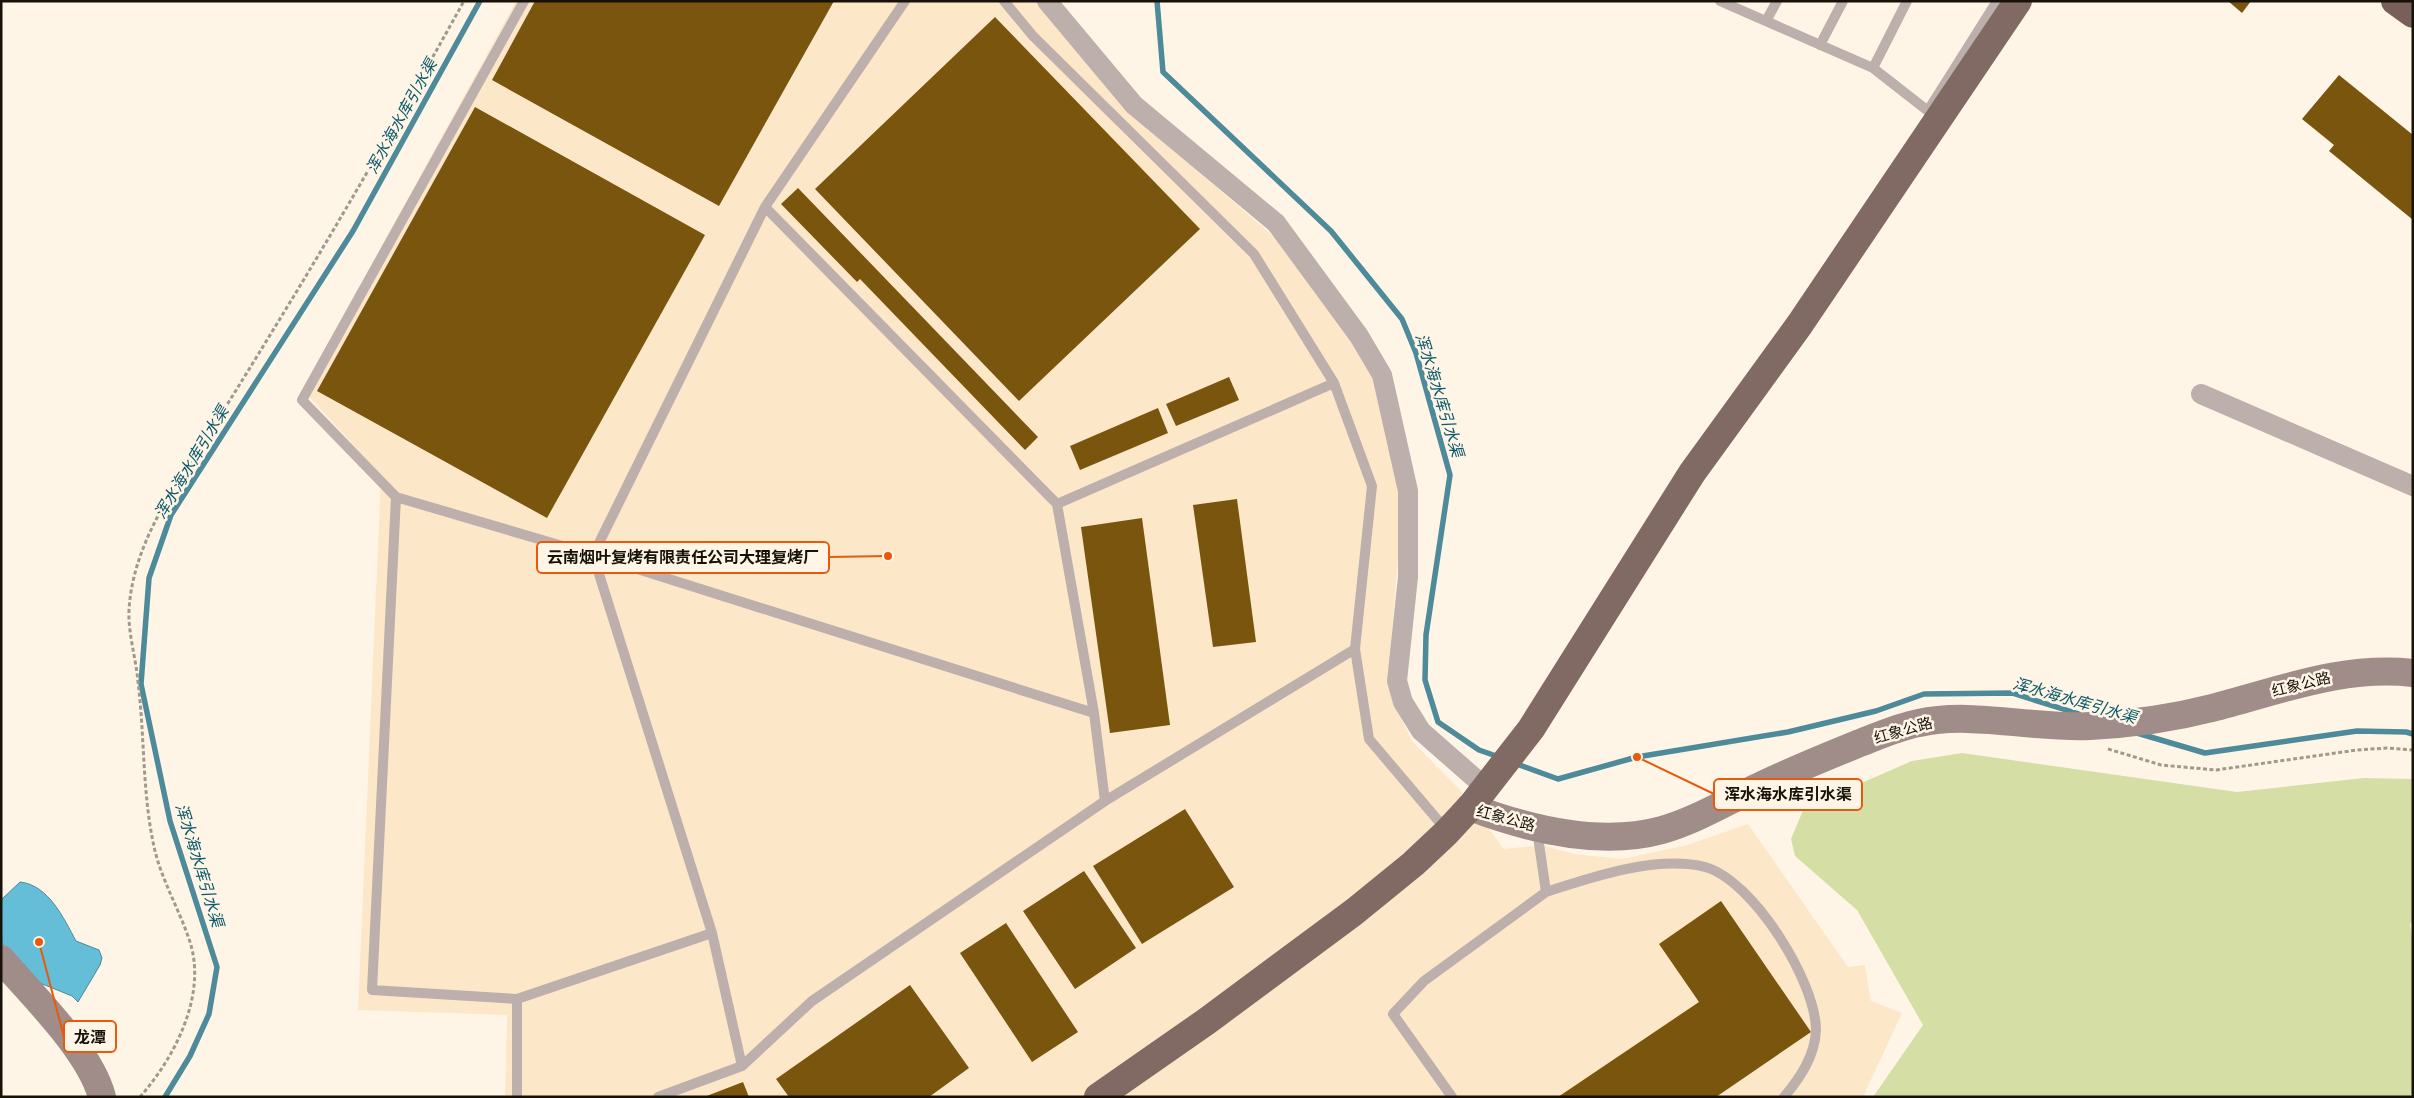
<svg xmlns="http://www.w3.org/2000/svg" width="2414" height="1098" viewBox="0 0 2414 1098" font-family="Manrope,'Noto Sans SC',sans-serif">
<rect width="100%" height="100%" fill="#fff5e6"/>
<path fill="#fce8c9" d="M516,1H1037L1132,114L1282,244L1376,375L1402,507L1388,682L1392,698L1412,741L1460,790L1504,849L1542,845L1574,854L1622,859L1687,845L1748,824L1848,967L1865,965L1871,1001L1902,1013L1863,1097H505L507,1015L358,1010L381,475L303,390Z"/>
<path fill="#d5dea4" d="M1962,753L2237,792L2364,778L2413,779V919L2410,925L2413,942V1092L2410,1097H1873L1923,1025L1857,910L1795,856L1791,839L1804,808L1912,761Z"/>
<path fill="#64bed8" stroke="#4d8a9a" d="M20,882C49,885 64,919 76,941L99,950L102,958L100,965L78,1002L72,996L30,979L1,942V900Z"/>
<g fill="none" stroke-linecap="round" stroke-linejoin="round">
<path stroke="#4d8a9a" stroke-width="5.5" d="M1157,1L1163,72L1331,231L1402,319L1416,353L1450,475L1426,635L1425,680L1438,722L1479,750L1499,757
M2137,733L2205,753L2357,731L2406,732L2413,734
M1514,763L1558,779L1637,757L1788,732L1876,711L1924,694L2012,693L2079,714
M165,1097L190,1056L209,1014L217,967L170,821L141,684L149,578L171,515L353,231L480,1"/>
</g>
<path fill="#79550e" d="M535,1H834L719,206L492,80Z
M2228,1H2251L2242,13Z
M995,17L1200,229L1019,401L815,189Z
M2339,75L2413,135V220L2329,151L2334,145L2302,119Z
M475,107L705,235L547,518L317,391Z
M798,188L1038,437L1025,450L860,279L857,282L781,204Z
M1229,377L1239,400L1176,426L1166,404Z
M1158,408L1168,433L1080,470L1070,446Z
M1237,499L1256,642L1213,647L1193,505Z
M1142,518L1170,725L1110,733L1081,527Z
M1185,809L1234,887L1142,944L1093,866Z
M1084,871L1136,948L1075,989L1023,911Z
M1721,901L1811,1032L1716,1097H1558L1699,1002L1659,944Z
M1006,923L1078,1032L1032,1062L960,953Z
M910,985L969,1068L929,1097H789L776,1079Z
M743,1082L749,1097H704Z"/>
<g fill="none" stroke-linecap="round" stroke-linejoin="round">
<path stroke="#a1998d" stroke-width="3" stroke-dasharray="4 2.5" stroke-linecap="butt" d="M2108,749L2161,765L2216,770L2357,750L2387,748L2413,750
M140,1097C175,1057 207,995 190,942C180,911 163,883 155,851C142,796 145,738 138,682C136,658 128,634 129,610C133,542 176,485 211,430C234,394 256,358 278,322C343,216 404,109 464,1"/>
<path stroke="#bdafac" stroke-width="10" d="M1004,1L1033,36L1254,254L1334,383L1372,486L1355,649L1369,739L1447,831
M1720,1L1873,68L1928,111
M1766,21L1777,1
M1820,45L1843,1
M1873,68L1907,1
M1929,109L1997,1
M765,207L1057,504L1334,383
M396,497L302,400L524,1
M1057,504L1094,713L1105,801
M1537,830L1546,892C1592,877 1657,855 1705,867C1753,880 1816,982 1816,1030C1815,1056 1800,1078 1784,1097
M712,933L517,999L372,990L396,497L593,555L1094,713
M742,1066L712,933L593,555L765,207L905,1
M517,1097V999
M658,1097L742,1066L812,1001L1105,801L1355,649
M1452,1097L1393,1014L1424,981L1546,892"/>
<path stroke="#bdafac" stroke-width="20" d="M1047,1L1134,105L1276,223L1359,336L1382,375L1408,491V577L1397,681L1403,702L1421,731L1486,788
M2201,394L2413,486"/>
<path stroke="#a08c88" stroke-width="28" d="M1470,807C1528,829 1600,847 1662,830C1697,820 1727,801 1760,786C1791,771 1823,758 1855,745C1876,737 1897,727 1919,723C1970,711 2036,729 2090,726C2131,724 2173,718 2212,708C2279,691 2342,665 2413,673
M1,959C33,996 90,1051 102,1097"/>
<path stroke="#826a64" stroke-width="28" d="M1098,1097L1207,1021L1354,912L1413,864L1446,833L1472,805L1531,729L1692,473L1800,324L2018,1"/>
<path stroke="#795f59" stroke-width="28" d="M2395,1L2413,14"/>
</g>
<g text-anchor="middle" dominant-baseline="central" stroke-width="5" stroke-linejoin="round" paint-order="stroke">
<g font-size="15" fill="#161109" stroke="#fff5e6">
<text transform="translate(2301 684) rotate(-14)">红象公路</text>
<text transform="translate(1903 730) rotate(-16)">红象公路</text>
<text transform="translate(1506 818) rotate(15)">红象公路</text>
</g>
<g font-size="16" font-style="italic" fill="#0b596b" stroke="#fff5e6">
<text transform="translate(401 116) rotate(-61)">浑水海水库引水渠</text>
<text transform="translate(1440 395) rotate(73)">浑水海水库引水渠</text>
<text transform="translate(191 462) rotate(-59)">浑水海水库引水渠</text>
<text transform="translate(2075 700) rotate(16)">浑水海水库引水渠</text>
<text transform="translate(200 865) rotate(73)">浑水海水库引水渠</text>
</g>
</g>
<path fill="none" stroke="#e8590c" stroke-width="2" d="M888 556L829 557M1637 757L1714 794M39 942L64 1037"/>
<g fill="#e8590c" stroke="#fff5e6" stroke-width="2">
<circle cx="888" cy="556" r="5"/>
<circle cx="1637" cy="757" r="5"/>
<circle cx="39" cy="942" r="5"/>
</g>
<g fill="#fff5e6" stroke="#e8590c" stroke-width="2">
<rect x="537" y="542" width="292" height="31" rx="5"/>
<rect x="1714" y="779" width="148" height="31" rx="5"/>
<rect x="64" y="1021" width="52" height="31" rx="5"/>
</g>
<g font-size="16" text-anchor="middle" font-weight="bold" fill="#161109">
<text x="683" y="563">云南烟叶复烤有限责任公司大理复烤厂</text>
<text x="1788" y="800">浑水海水库引水渠</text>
<text x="90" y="1043">龙潭</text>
</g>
<rect width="2414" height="1098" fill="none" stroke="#161109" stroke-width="5"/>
</svg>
